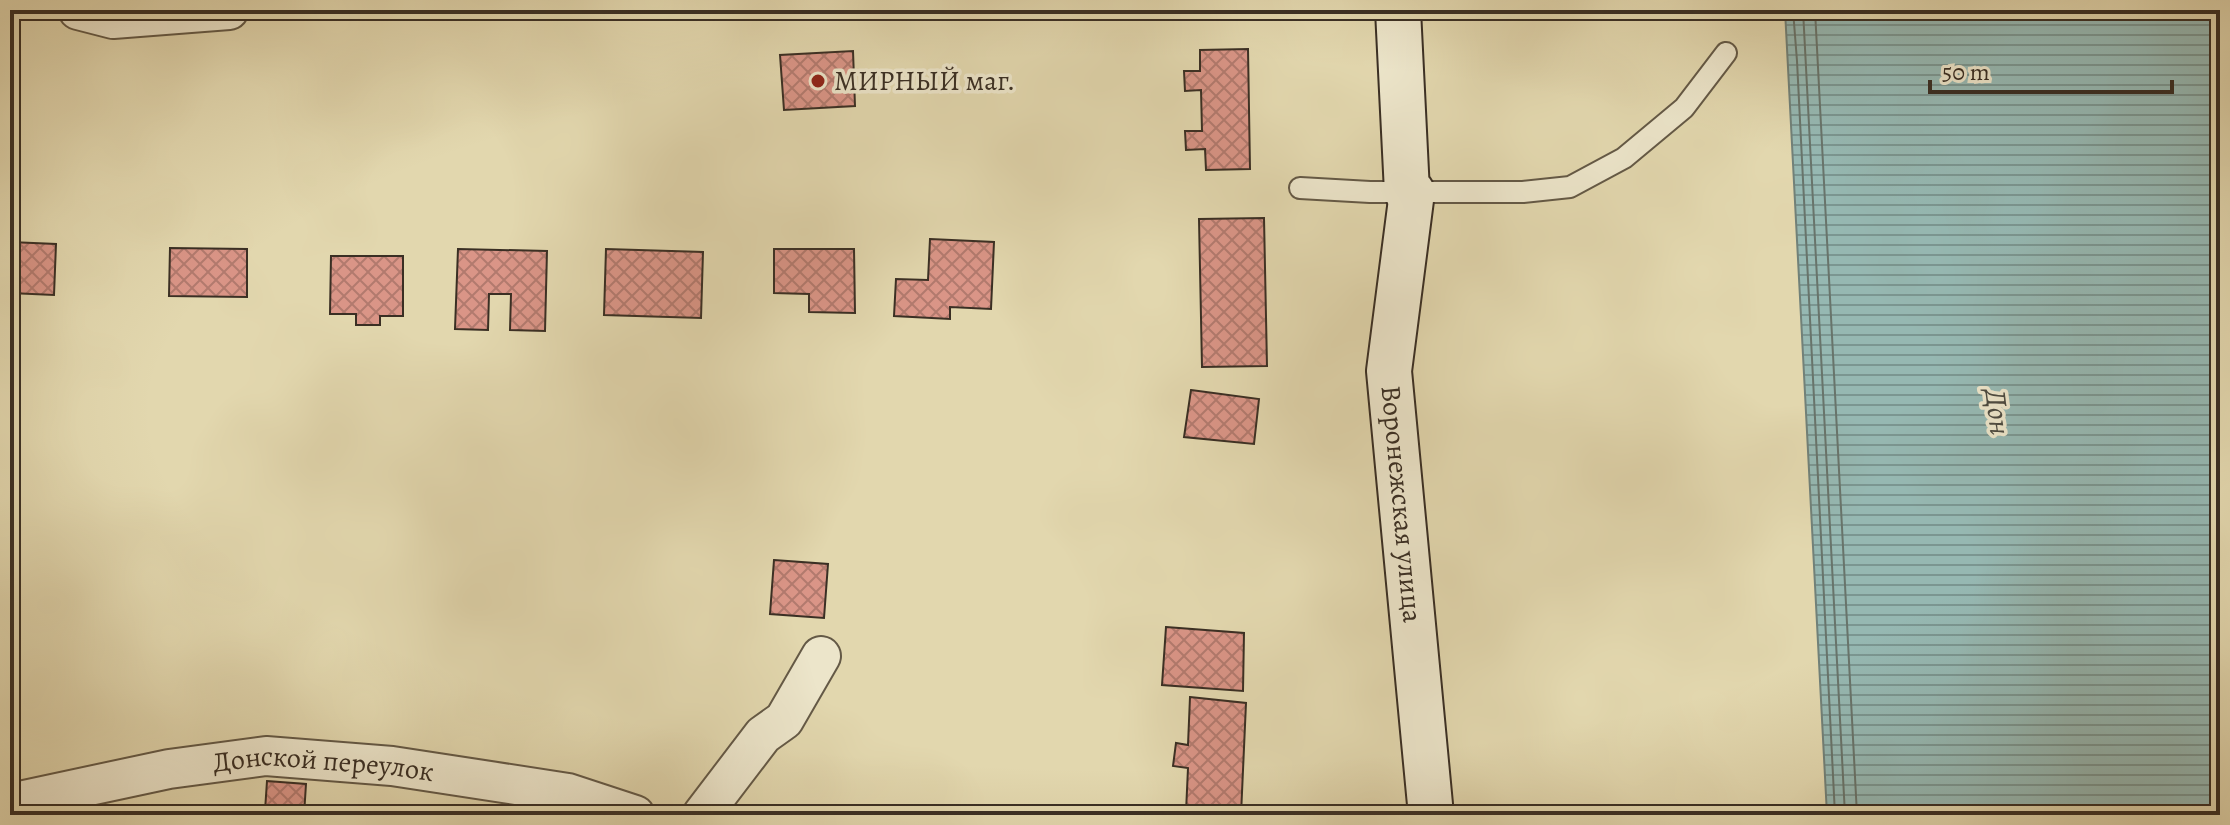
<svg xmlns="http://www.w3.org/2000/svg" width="2230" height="825" viewBox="0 0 2230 825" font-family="Alegreya,serif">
<defs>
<pattern id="water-rules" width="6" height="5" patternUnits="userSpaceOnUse" patternTransform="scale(2)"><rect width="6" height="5" fill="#96b8b2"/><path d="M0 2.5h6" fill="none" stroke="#7b9691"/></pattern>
<pattern id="building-cross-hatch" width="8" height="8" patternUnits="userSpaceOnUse" patternTransform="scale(2)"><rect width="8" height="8" fill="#da9587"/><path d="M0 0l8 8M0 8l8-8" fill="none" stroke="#b27a6e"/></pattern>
</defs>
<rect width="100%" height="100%" fill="#e2d7ae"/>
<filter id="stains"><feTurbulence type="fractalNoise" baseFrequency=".0025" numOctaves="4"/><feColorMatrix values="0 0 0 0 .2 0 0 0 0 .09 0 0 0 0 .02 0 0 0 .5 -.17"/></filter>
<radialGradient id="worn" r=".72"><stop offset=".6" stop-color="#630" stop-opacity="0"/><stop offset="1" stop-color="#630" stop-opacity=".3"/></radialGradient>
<path fill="url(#water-rules)" stroke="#718179" stroke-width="2" d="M1785,10H2220V815H1827Z"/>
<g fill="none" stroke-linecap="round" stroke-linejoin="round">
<path stroke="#68746b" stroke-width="2" d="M1793,10L1797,61L1835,815
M1803,10L1845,815
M1815,10L1857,815"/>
</g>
<path fill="url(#building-cross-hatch)" stroke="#3a2f24" stroke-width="2" d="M1248,49L1250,169L1206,170L1205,149L1186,150L1185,131H1202L1201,90L1185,91L1184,71H1200V50Z
M853,51L855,106L784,110L780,55Z
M1264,218L1267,366L1202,367L1199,219Z
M930,239L994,242L991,309L950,307V319L894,316L896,279L928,280Z
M10,242L56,244L54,295L10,293Z
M170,248L247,249V297L169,296Z
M458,249L547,251L545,331L510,330L511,294H489L488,330L455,329Z
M606,249L703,252L701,318L604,315Z
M774,249H854L855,313L809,312V294L774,293Z
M331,256H403V316H380V325H356V314H330Z
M1191,390L1259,399L1254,444L1184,437Z
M774,560L828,564L824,618L770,614Z
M1166,627L1244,633L1243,691L1162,685Z
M1190,697L1246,703L1241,815L1186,812L1188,768L1173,766L1176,743L1188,745Z
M267,781L306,784L304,815H219L220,808L265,811Z"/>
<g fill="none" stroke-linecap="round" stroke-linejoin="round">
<g stroke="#645946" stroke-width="24">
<path id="lane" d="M1300,188L1370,192H1523L1570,187L1624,158L1684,108L1726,53"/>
</g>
<g stroke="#645946" stroke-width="42">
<g id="street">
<path d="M78,10L113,19L229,10"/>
<path id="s1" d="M10,803L169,769L266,756L392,766L568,793L635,815"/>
<path d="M702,815L763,735L784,720L821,656"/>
</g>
</g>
<g stroke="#3a2f24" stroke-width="48">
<g id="secondary">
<path d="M1398,10L1407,192"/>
<path id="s2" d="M1412,192L1389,371L1431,815"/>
</g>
</g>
<use href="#lane" stroke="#ece5ca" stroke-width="20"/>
<use href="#street" stroke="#ece5ca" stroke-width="38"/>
<use href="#secondary" stroke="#ece5ca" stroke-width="44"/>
</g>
<circle fill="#8f2418" stroke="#ece5ca" stroke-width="3" cx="818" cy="81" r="8"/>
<g text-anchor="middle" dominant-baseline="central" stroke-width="7" stroke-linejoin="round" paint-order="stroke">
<g font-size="28" fill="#3a2f24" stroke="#ece5ca" text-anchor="start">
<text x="834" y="81">МИРНЫЙ маг.</text>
</g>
<g font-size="28" fill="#3a2f24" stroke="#ece5ca">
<text stroke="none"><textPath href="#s2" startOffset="314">Воронежская улица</textPath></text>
<text stroke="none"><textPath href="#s1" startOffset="318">Донской переулок</textPath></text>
</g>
<g font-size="30" font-style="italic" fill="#4c4a40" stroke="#ece5ca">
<text transform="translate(1998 412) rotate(83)">Дон</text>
</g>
</g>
<rect width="2230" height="825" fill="none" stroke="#e2d7ae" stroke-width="40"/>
<rect x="12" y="12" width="2206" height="801" fill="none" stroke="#3a2f24" stroke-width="4"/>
<rect x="20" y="20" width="2190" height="785" fill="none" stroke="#3a2f24" stroke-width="2"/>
<path d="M1930 80v12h242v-12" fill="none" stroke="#3a2f24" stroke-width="4"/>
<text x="1942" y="80" font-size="24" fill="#3a2f24" stroke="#ece5ca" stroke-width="6" paint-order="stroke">50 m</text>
<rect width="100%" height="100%" filter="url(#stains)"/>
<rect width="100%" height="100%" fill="url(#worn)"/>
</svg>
